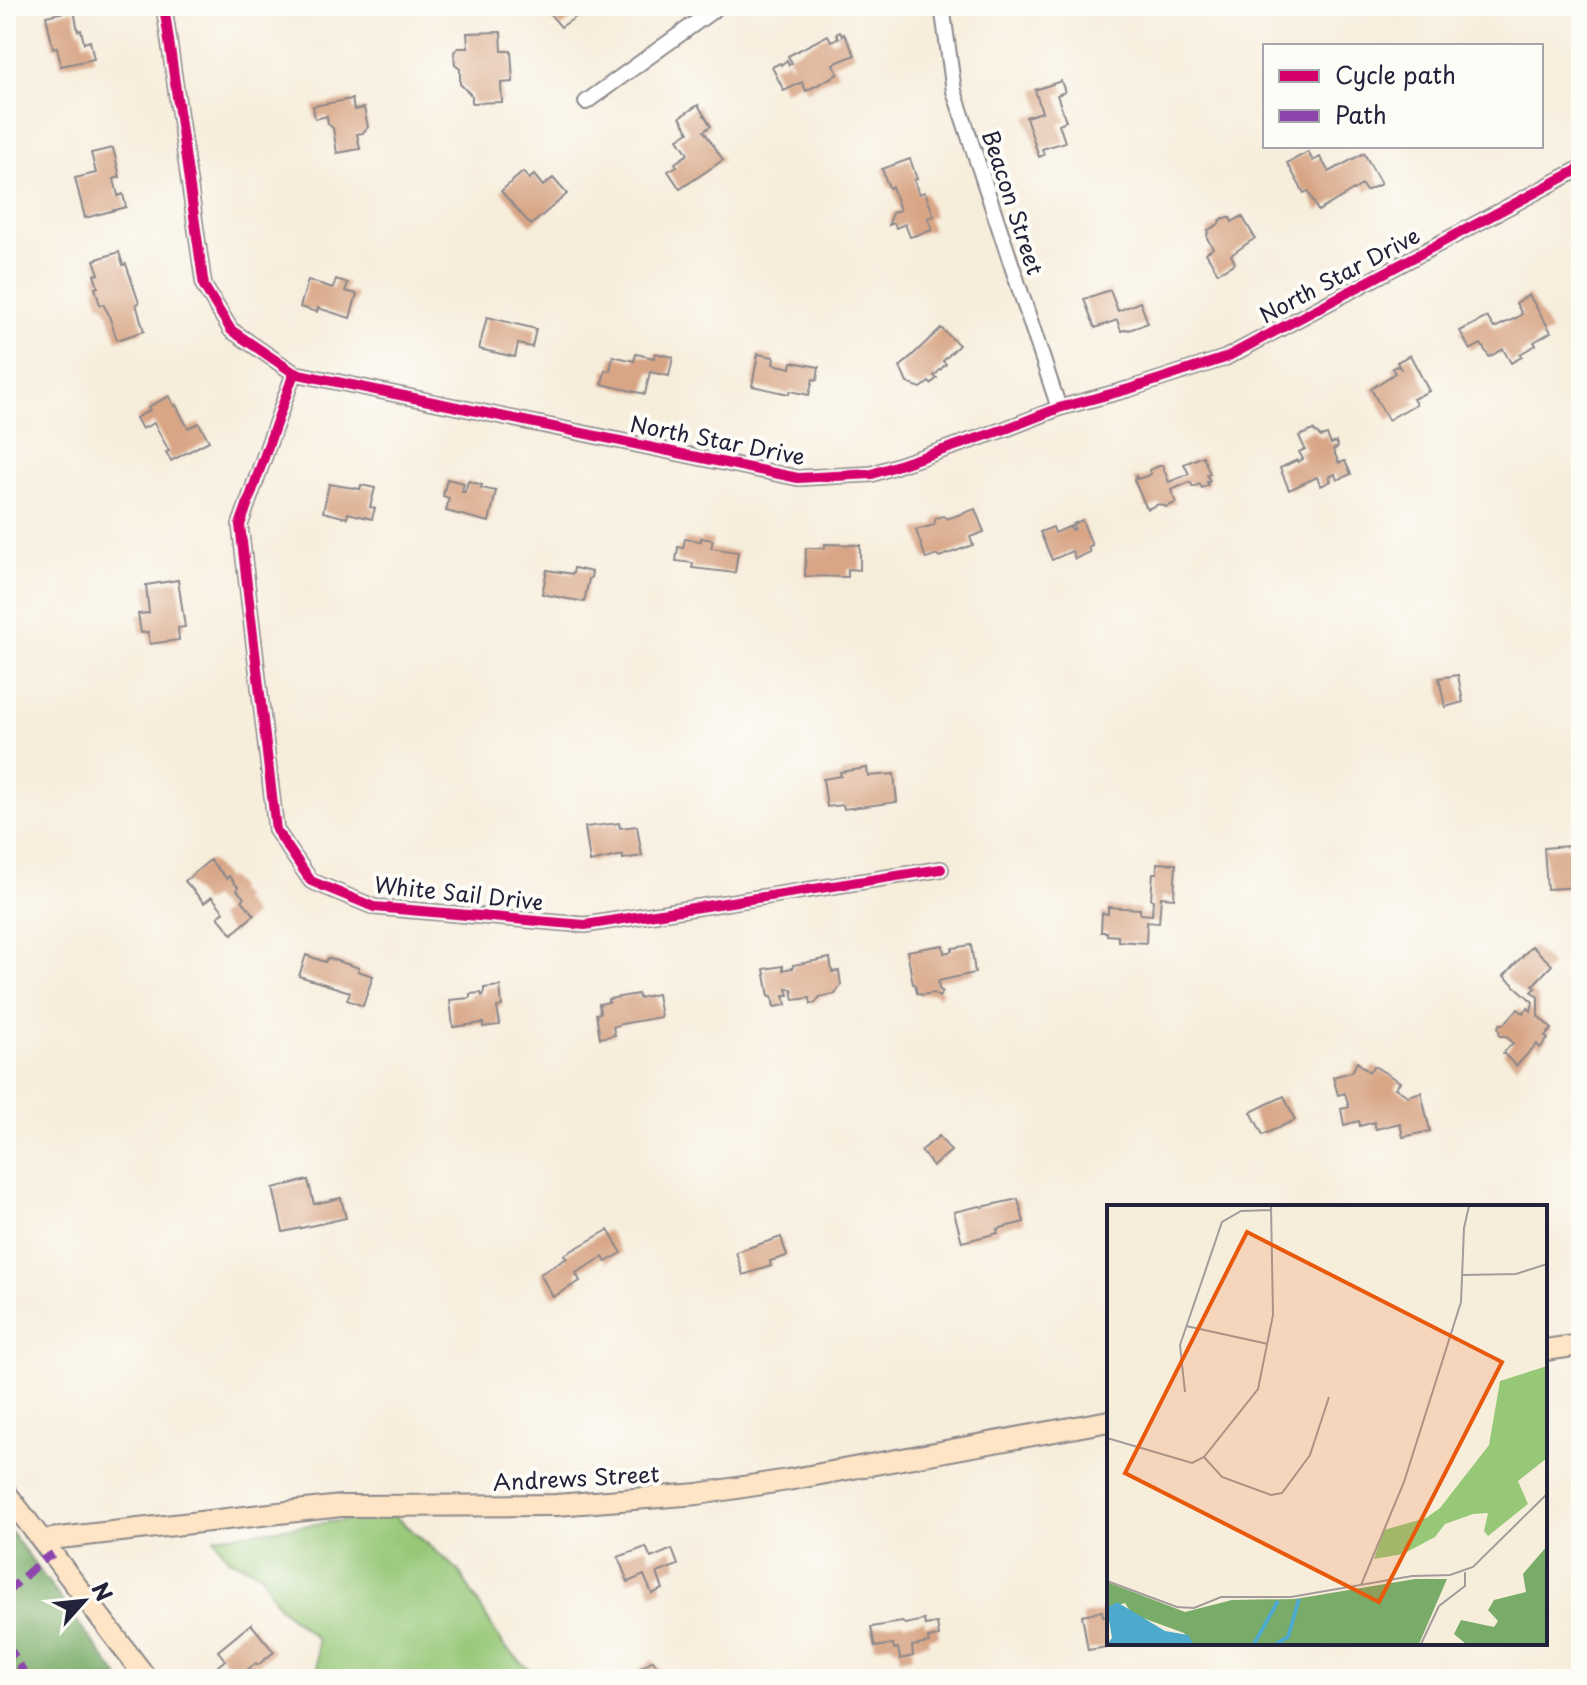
<svg xmlns="http://www.w3.org/2000/svg" width="1587" height="1685" viewBox="0 0 1587 1685" font-family="'Playpen Sans',sans-serif">
<rect width="100%" height="100%" fill="#fdfcf7"/>
<filter id="ink" filterUnits="userSpaceOnUse"><feTurbulence type="fractalNoise" baseFrequency=".0125" numOctaves="2"/><feDisplacementMap in="SourceGraphic" scale="16" xChannelSelector="R" yChannelSelector="G"/><feConvolveMatrix kernelMatrix="1 2 1 2 8 2 1 2 1" color-interpolation-filters="sRGB"/></filter>
<filter id="wash" filterUnits="userSpaceOnUse"><feTurbulence type="fractalNoise" baseFrequency=".006" numOctaves="4" result="noise"/><feDisplacementMap in="SourceGraphic" scale="32" xChannelSelector="R" yChannelSelector="G"/><feGaussianBlur stdDeviation="1.8" result="paint"/><feColorMatrix in="noise" values="0 0 0 0 0 0 0 0 0 0 0 0 0 0 0 0 0 1.4 0 .05"/><feComposite in="paint" operator="in"/></filter>
<g filter="url(#wash)">
<rect width="100%" height="100%" fill="#f7eddb"/>
<path fill="#97c878" stroke="#5c755a" stroke-width="2" d="M392,1514L458,1570L504,1646L539,1679H317V1639L278,1606L260,1573L227,1558L214,1537Z"/>
<path fill="#79ac68" stroke="#4e6752" stroke-width="2" d="M6,1525L120,1679H6Z"/>
<g id="blocks">
<path fill="#d8a585" d="M226,6H258L259,8L227,12Z
M543,6H592L561,27Z
M1045,6H1067L1068,10L1046,13Z
M74,10L78,31L81,30L84,43L90,41L94,59L61,66L57,47L53,48L46,16Z
M501,32L502,51H511L513,82L501,83L502,102L472,103V96L460,84V69L455,65L454,52L458,48H468L467,33Z
M840,32L842,36L844,34L855,55L833,64L838,74L806,91L802,82L784,91L772,67L780,63L781,65L787,60L789,65L792,63L788,56L828,35L831,41L839,38L836,34Z
M1061,81L1065,92L1057,95L1066,121L1059,124L1065,142L1042,149L1044,155L1039,157L1026,117L1042,112L1035,90Z
M352,99L354,110L364,108L368,127L363,133L357,134L360,149L337,153L333,128L328,124L327,116L315,119L313,106Z
M698,105L711,126L704,131L723,160L680,189L668,171L677,166L675,163L688,154L678,139L689,132L680,117Z
M113,148L120,177L114,179L118,196L123,194L126,207L85,218L75,178L96,173L91,153Z
M1308,152L1313,161L1320,157L1329,172L1364,153L1381,184L1366,191L1362,185L1318,211L1308,191L1304,193L1287,163Z
M910,159L917,179L914,180L919,194L925,192L934,216L928,218L932,230L910,237L905,224L896,228L894,223L889,225L892,213L900,210L892,187L889,188L882,169Z
M523,172L529,179L534,175L543,186L553,178L567,194L531,225L501,191Z
M1242,216L1255,238L1231,255L1235,263L1218,273L1206,253L1213,248L1207,238L1208,230L1219,224L1220,220L1224,218H1230L1232,222Z
M119,252L123,265L126,264L139,303L136,304L144,331L117,340L108,313L103,304L100,305L95,288L98,287L94,275L99,274L94,260Z
M336,279L348,283L345,291L357,294L350,318L318,308L317,312L300,307L308,280L333,288Z
M1110,290L1118,311L1140,302L1148,323L1129,330L1128,329L1121,331L1117,320L1095,328L1084,299Z
M1529,295L1551,332L1534,342L1536,345L1520,354L1522,357L1511,363L1503,349L1489,357L1481,344L1470,350L1460,331L1487,317L1494,328L1516,318L1522,314L1516,303Z
M487,317L536,329L532,347L518,344L515,357L479,349Z
M941,328L959,345L943,361L946,364L934,376L937,378L931,384L929,382L921,388L907,383L900,367Z
M655,353L673,357L669,376L650,372L645,394L602,384L605,370L610,371L613,356L634,361L636,354L654,358Z
M758,354L774,357L773,364L791,368L792,362L819,367L817,380L813,379L809,395L790,391L789,394L752,386Z
M1410,355L1429,391L1413,399L1416,404L1388,420L1371,389L1395,373L1392,368L1397,366L1400,368L1397,362Z
M169,396L174,406L176,405L188,428L199,423L209,441L171,461L166,452L169,451L154,423L142,429L136,418L150,410L148,407Z
M1313,430L1321,437L1327,435L1331,444L1336,442L1338,447L1333,450L1339,463L1345,461L1351,474L1337,480L1335,474L1329,477L1331,481L1321,486L1317,477L1289,490L1280,468L1297,460L1298,462L1303,459L1299,452L1305,449L1299,436Z
M1203,456L1210,474L1207,475L1210,481L1207,482L1208,485L1202,488L1200,484L1193,487L1190,482L1171,490L1176,503L1166,507L1159,504L1147,509L1134,480L1136,476L1137,479L1147,476L1151,474L1149,470L1162,465L1169,482L1189,474L1184,464Z
M447,479L464,483L462,492H465L468,481L482,485L481,488L496,491L489,522L446,511L449,498L443,496Z
M329,484L360,489L361,485L375,488L370,507L375,508L372,519L348,513L347,518L323,512Z
M975,509L984,532L970,537L973,545L939,557L937,555L926,559L916,530L934,525L936,518L943,516L947,519Z
M1082,520L1092,545L1088,547L1090,552L1075,559L1072,551L1052,560L1040,532L1053,527L1055,533L1071,526L1072,530L1075,529L1073,524Z
M701,538L713,540L711,548L738,552L735,573L692,568L693,563L676,561L678,547L683,548L685,539L701,541Z
M825,544L860,545V570L848,569V577L805,576L806,548H825Z
M574,568L592,572L591,578L589,579L584,602L542,594L547,570L573,574Z
M178,580L185,627L178,628L179,640L150,644L148,632L141,633L138,614L149,613L146,585Z
M1458,675L1463,702L1445,707L1439,678Z
M867,768L868,776L894,774L897,802L844,809L843,805L827,807L823,779L841,776L840,772Z
M619,823L620,828L637,826L642,856L623,859V855L590,862L585,827Z
M1581,845V887L1547,889L1544,848Z
M210,860L227,879L229,876L238,887L237,890L244,898L242,900L254,915L232,934L218,917L224,912L212,897L204,903L185,881Z
M1157,863L1176,864L1174,898L1161,897L1159,923L1147,922L1146,943L1118,941V936L1107,935V932H1101L1102,913L1108,914V907L1140,909V914L1152,915L1153,900L1151,899L1153,873H1157Z
M943,945L944,953L952,951V948L971,945L975,973L938,981L939,989L943,992L939,997L934,993L921,995L917,993L915,984H913L907,951Z
M1532,946L1552,965L1533,985L1536,988L1532,992L1538,997V1016L1552,1029L1545,1036L1548,1039L1540,1048L1537,1044L1516,1066L1503,1053L1513,1043L1506,1036H1500L1498,1027L1500,1024H1504L1518,1009L1523,1013L1528,1008L1531,1011L1533,1002L1504,976Z
M306,955L325,962L328,958L359,968L358,971L373,976L363,1006L347,1000L350,992L299,976Z
M830,958L832,972L839,971L841,985L835,994L820,997L815,1003L811,1004L810,998L794,1000L792,989H787L789,995H784L786,1005L774,1007L772,996L769,997L764,969L783,966V970L793,968V965Z
M500,986L502,1006L497,1007L500,1025L483,1027V1023L453,1027L450,1000L470,998V994L481,993L482,996L484,994V988Z
M638,994L639,998L657,994L661,1017L621,1024L613,1027L615,1035L600,1038L596,1014L600,1013L599,1004L609,1002L608,999Z
M1357,1062L1369,1072L1374,1066L1400,1082L1395,1088L1408,1096L1421,1092L1430,1131L1403,1137L1400,1123L1376,1129L1374,1122L1360,1126L1359,1121L1344,1125L1341,1109L1349,1107L1345,1093L1338,1095L1333,1077L1352,1072Z
M1284,1096L1295,1120L1263,1135L1251,1112Z
M939,1136L951,1151L933,1166L921,1151Z
M308,1180L314,1204L341,1198L346,1218L283,1232L273,1188Z
M1018,1199L1024,1222L997,1229L998,1233L962,1242L954,1212L980,1206L982,1207Z
M608,1230L622,1253L606,1262L603,1257L576,1273L580,1281L553,1297L540,1274L567,1258L564,1255Z
M781,1237L787,1256L770,1261L771,1266L743,1275L736,1252Z
M646,1547L651,1558L672,1549L678,1565L657,1573L663,1589L652,1594L644,1575L628,1582L618,1557Z
M1102,1611L1103,1616L1109,1615V1643H1120V1645L1088,1650L1082,1615Z
M924,1620L925,1625L937,1623L939,1636L928,1638L929,1643L912,1646L913,1656L900,1659L898,1648L894,1649L893,1644L875,1647L871,1627L902,1622L905,1624Z
M251,1624L274,1652L258,1665L256,1663L236,1679H217L211,1672L225,1660L218,1651Z
M653,1660L664,1676L660,1679H632L630,1675Z"/>
</g>
</g>
<g filter="url(#ink)">
<use href="#blocks" fill-opacity="0" stroke="#8c888b" stroke-width="2"/>
<g fill="none" stroke-linecap="round" stroke-linejoin="round">
<g stroke="#8c888b" stroke-width="18">
<path id="street" d="M164,6L204,286L231,330L294,373L798,478L872,474L1008,428L1059,408L1129,389L1225,358L1581,168
M942,6L954,91L1059,408
M586,102L719,6
M294,373L240,525L276,830L311,881L374,907L585,925L941,869"/>
</g>
<g stroke="#8c888b" stroke-width="24">
<path id="secondary" d="M1545,1350L1581,1345
M6,1493L147,1679
M42,1540L341,1506L556,1505L698,1494L788,1480L1109,1421"/>
</g>
<use href="#street" stroke="#fff" stroke-width="14"/>
<use href="#secondary" stroke="#fee5c5" stroke-width="20"/>
<path stroke="#8e44ad" stroke-width="8" stroke-dasharray="16 8" stroke-linecap="butt" d="M6,1593L41,1561L53,1554
M6,1644L16,1658L27,1679"/>
<g stroke="#fdfcf7" stroke-width="15">
<path id="cycleway" d="M164,6L204,286L231,330L294,373L798,478L872,474L1008,428L1059,408L1129,389L1225,358L1581,168
M294,373L240,525L276,830L311,881L374,907L585,925L941,869"/>
</g>
<use href="#cycleway" stroke="#d6006c" stroke-width="10"/>
</g>
</g>
<g text-anchor="middle" dominant-baseline="central" stroke-width="8" stroke-linejoin="round" paint-order="stroke">
<g font-size="22" fill="#22223b" stroke="#fdfcf7">
<text transform="translate(1014 202) rotate(72)">Beacon Street</text>
<text transform="translate(1339 274) rotate(-28)">North Star Drive</text>
<text transform="translate(718 439) rotate(11)">North Star Drive</text>
<text transform="translate(459 892) rotate(6)">White Sail Drive</text>
<text transform="translate(576 1477) rotate(-3)">Andrews Street</text>
</g>
</g>
<g transform="translate(1107 1205)">
<rect width="440" height="440" fill="#f7eddb"/>
<path d="M440,161V253L411,276L421,299L381,331L377,326L381,308L366,309L338,319L328,332L296,349L267,354L277,325L319,313L333,303L382,240L393,176Z" fill="#97c878"/>
<path d="M440,341V439H359L347,429L354,415L387,422L391,416L381,405L387,395L419,387L416,369ZM308,374H340L312,439H85L77,428L25,409L18,398L0,403V377L78,407L125,395L188,394Z" fill="#79ac68"/>
<path d="M10,397L58,426L81,430L86,438L0,439L5,433L0,403Z" fill="#4eaacc"/>
<path fill="none" stroke="#4eaacc" stroke-width="4" d="M147,439L171,396M169,439L181,432L192,394"/>
<path fill="none" stroke="#a29c9b" stroke-width="2" d="M356,70L409,69L440,59M79,121L161,139M78,187L73,140L115,17L134,6L164,5M0,233L85,258L97,252L151,184L166,110L164,1M97,252L115,272L164,290L175,288L203,250L222,192M0,376L70,402L87,403L114,392H184L305,371L343,370L366,362L440,289M254,380L297,277L354,97L357,23L362,1M314,439L332,401L358,381V367"/>
<path fill="#e8590c" fill-opacity="0.15" stroke="#e8590c" stroke-width="4" d="M140,27L395,157L272,397L18,268Z"/>
<rect width="440" height="440" fill="none" stroke="#22223b" stroke-width="4"/>
</g>
<rect width="1587" height="1685" fill="none" stroke="#fdfcf7" stroke-width="32"/>
<rect x="1263" y="44" width="280" height="104" fill="#fdfcf7" stroke="#a5a5ac" stroke-width="2"/>
<rect x="1279" y="70" width="40" height="12" fill="#d6006c" stroke="#a5a5ac" stroke-width="2"/>
<text x="1335" y="84" font-size="24" fill="#22223b">Cycle path</text>
<rect x="1279" y="110" width="40" height="12" fill="#8e44ad" stroke="#a5a5ac" stroke-width="2"/>
<text x="1335" y="124" font-size="24" fill="#22223b">Path</text>
<g transform="translate(84 1601) rotate(63)" stroke="#fdfcf7" stroke-width="6" paint-order="stroke">
<path d="M0-6L14 30L0 20L-14 30Z" fill="#22223b"/>
<text y="-12" font-size="22" font-weight="bold" text-anchor="middle" fill="#22223b">N</text>
</g>
</svg>
